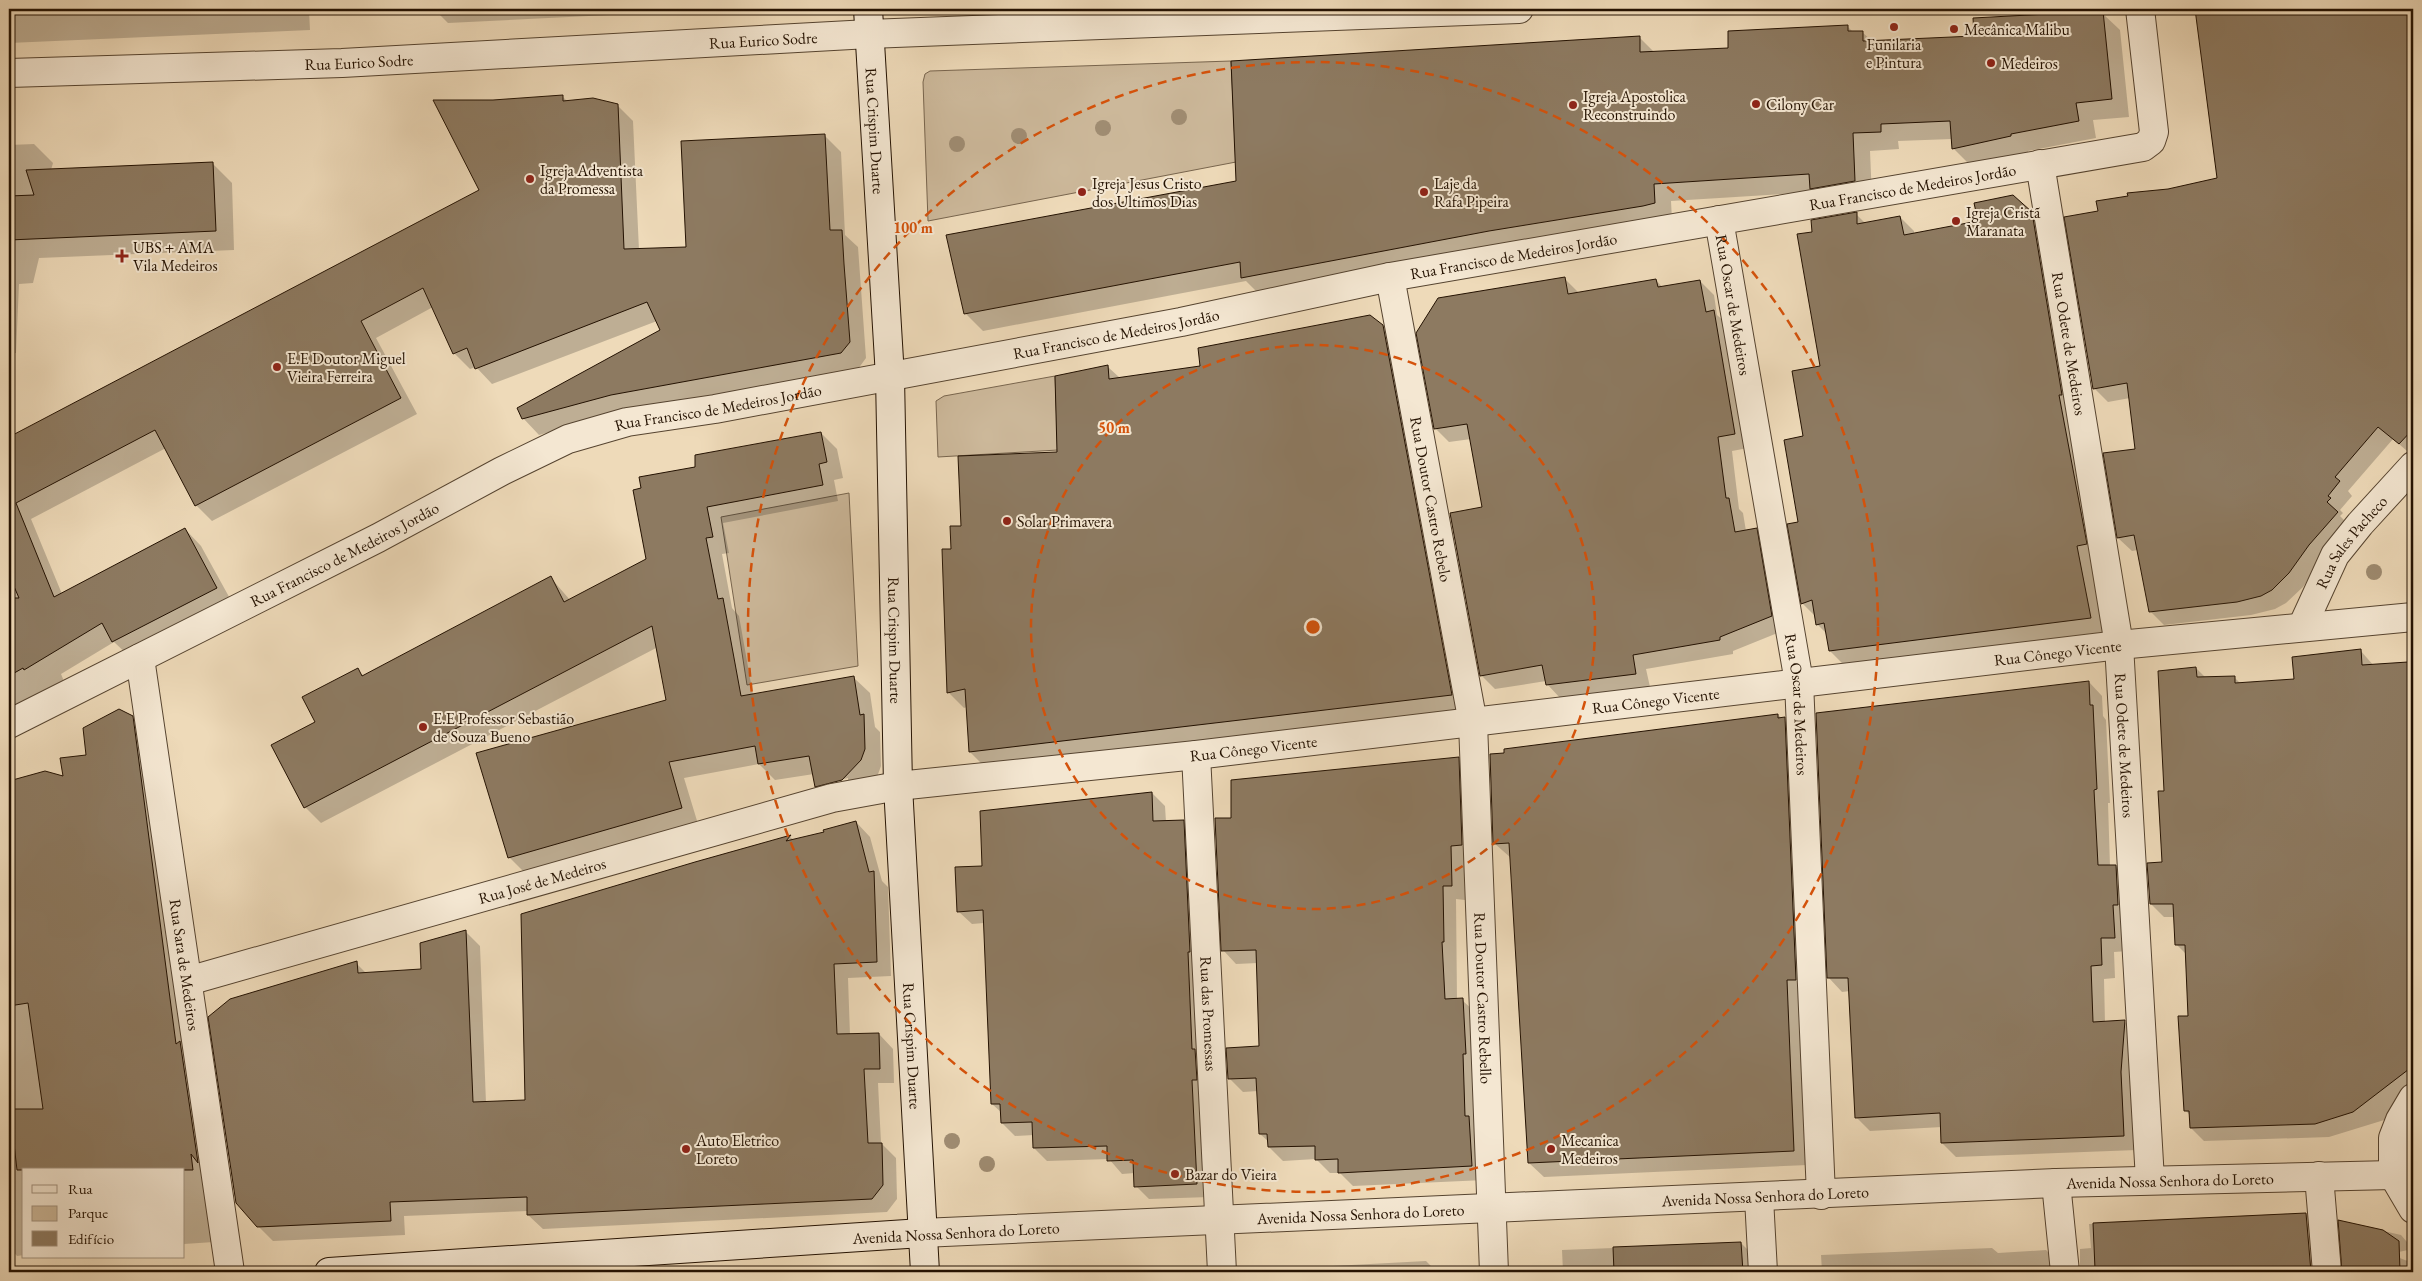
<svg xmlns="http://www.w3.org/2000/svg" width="2422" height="1281" viewBox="0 0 2422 1281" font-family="'EB Garamond',serif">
<rect width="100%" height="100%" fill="#eedab9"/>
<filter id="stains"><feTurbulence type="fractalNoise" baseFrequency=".004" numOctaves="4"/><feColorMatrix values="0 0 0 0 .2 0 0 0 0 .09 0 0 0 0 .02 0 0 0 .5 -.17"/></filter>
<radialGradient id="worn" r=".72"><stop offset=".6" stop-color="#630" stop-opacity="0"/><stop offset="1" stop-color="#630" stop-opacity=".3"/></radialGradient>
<path fill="#ccb89a" stroke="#78654e" d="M1231,61L1236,162L928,221L923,82L925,74L930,71Z
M1055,376L1058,450L938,457L936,401L944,396Z
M849,493L858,666L747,685L721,517Z"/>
<path fill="#0003" fill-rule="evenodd" d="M9,9H343L309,10L310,30L9,43Z
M434,9H669L670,12L448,23Z
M2196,9H2413V456L2393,439L2348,491L2352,496L2340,510L2343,513L2340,516L2350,526L2322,559L2303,587L2286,603L2275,609L2251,615L2164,625L2150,611L2138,550L2132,551L2118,538L2137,450L2130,398L2108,402L2094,388L2100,212L2168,190L2219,179Z
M2102,13L2120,30L2129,117L2093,120L2096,138L2028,151V154L1971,166L1953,148L1952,139L1898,141L1899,149L1870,151L1872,198L1815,192L1671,201L1672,220L1260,295L1246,281L983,331L965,313L1238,182L1639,37L1655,53L1730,49L1847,26L1853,32H1862L1873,42L1975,38Z
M562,96L568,102L617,105L633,121L639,250L687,248L825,136L841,152L845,235L858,247L866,358L858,369L628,410L539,435L523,418L662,330L657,321L492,384L476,367L470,369L454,353L433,307L376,338L417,414L212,521L196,505L166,448L31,519L62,594L185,529L201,546L233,604L130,657L114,642L61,674L70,696L9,728V474H22L9,449V439L481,190L493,101Z
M34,144L53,163L51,170L213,164L232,183L234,250L39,258L33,283L19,284L16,353H9V145Z
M2031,213L2045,227L2100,558L2091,560L2104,632L1844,665L1830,651L1828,635L1817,624L1816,617L1803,604L1789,525L1799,523L1805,437L1822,367L1813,233L1856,214L1866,224L1900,217L1914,231V235Z
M1564,278L1579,293L1656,280L1663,288L1700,281L1714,295L1717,315L1728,325L1748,448L1732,451L1739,509L1743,513L1746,531L1756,530L1770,544L1785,630L1733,651V654L1646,669L1650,687L1561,699L1547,684L1546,681L1495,689L1481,675L1483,508L1471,439L1449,442L1435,428Z
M1382,326L1399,343L1467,711L986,768L970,752L967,707L964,708L948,692L953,550L962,527L1059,453L1108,367L1120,378L1201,367Z
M821,433L837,449L843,478L834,480L838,501L723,523L729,553L722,554L732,608L739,616L753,695L853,677L870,693L875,727L880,732L881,766L877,777L832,802L816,786L814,774L775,780L759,764L684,778L698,824L525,873L509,857L668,701L658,647L321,823L305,807L317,722L357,670L364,676L551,578L570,600L647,560L697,468ZM848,778V780L827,785V783Z
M2360,650L2374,666L2413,663V1105L2407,1113L2329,1137L2204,1141L2191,1128V1116L2185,1110L2189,1017L2186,954L2177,945L2175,917H2164L2151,904L2164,864L2166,792L2196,668L2206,678L2234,677L2241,684L2295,680Z
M2089,682L2102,696L2103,716L2106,720L2110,803H2108L2110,866H2116L2129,880L2128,951L2114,952L2115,978L2104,979L2105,1023L2125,1022L2138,1035L2137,1150L1956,1157L1942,1143V1127L1870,1131L1856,1117L1850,991L1842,992L1829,978Z
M1778,715L1799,733L1808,1165L1544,1177L1529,1163L1511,858L1494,843Z
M132,717L147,732L214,1242L184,1244V1170H24V1255L17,1256L9,1247V783L45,772L65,777Z
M1458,759L1472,772L1475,858L1464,859L1465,900L1456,899L1457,1000H1462L1476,1013L1485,1180L1353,1186L1340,1173H1330L1316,1159L1283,1161L1269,1147V1142L1260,1134L1258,1091L1243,1092L1229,1078L1261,1047L1258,963L1236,964L1223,950L1232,819Z
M1152,793L1165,806L1166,822L1183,821L1196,834L1210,1197L1149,1199L1136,1186L1135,1173L1122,1174L1109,1159L1047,1161L1034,1148V1135L1015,1136L1002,1123V1113L992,1104L984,923L972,924L958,911L984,868Z
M856,822L870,837L882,881L888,887L891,976L848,978L850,1035L879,1034L893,1049L894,1083H878L881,1143L896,1158L897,1199L887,1212L543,1229L528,1215V1211L404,1216L405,1235L273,1241L258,1226L356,963L367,974L422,970L465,931L480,946L486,1103L526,1102L695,863L790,837L794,840L825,833Z
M2306,1214L2320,1228L2324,1272H2080V1249L2091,1248L2089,1224Z
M2340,1221L2401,1235L2413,1249L2389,1254L2413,1263V1272H2342Z
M1741,1243L1755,1257L1756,1272H1563L1562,1250Z
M1992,1248L1998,1253L2046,1250L2061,1265L2062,1272H1822L1821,1255Z
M1426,1261L1433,1268L1451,1267L1456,1272H1295V1268Z"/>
<path fill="#8d7a61" stroke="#241202" d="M2195,9H2413V429L2399,444L2378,427L2335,477L2340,481L2328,496L2331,498L2327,502L2338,512L2309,545L2289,573L2272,590L2261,596L2237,602L2149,612L2134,535L2117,538L2103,453L2135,449L2127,383L2093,389L2064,217L2098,211L2096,201L2128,196L2127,193L2168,189L2217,178Z
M2103,11L2112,99L2076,103L2079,121L2011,134V136L1952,149L1950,121L1881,124V132L1853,133L1855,181L1810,189L1809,174L1654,184L1655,203L1643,206L1489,231L1241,278L1240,262L964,314L946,235L1236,181L1231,61L1640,36V52L1728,48V31L1848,25V31H1863V41L1974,36L1973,18Z
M563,95V101L593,98L618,104L624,249L686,247L681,141L825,134L830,230H842L844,264L850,342L841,353L611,395L522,419L517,408L660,330L647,302L475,369L467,348L453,354L423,288L361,321L401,398L195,506L155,430L16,503L54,597L185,528L217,588L112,642L102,623L24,670L23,668L9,676V598H19L9,575V437L479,190L433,100H493Z
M213,162L216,231L9,240V196L34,195L26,170Z
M2013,195L2032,212L2062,395H2059L2087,544L2077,546L2091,618L1829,651L1824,623L1816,625L1812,600L1801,604L1787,524L1798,522L1784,440L1803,436L1792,371L1820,366L1797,234L1812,232L1811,220L1857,212V224L1900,216L1904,235L1978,221L1974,203Z
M1565,277L1568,294L1656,279L1658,287L1700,280L1706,312L1714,310L1735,434L1718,437L1726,498H1729L1735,532L1757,528L1772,616L1720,637V640L1633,655L1636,674L1546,685L1542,665L1480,676L1450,513L1482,507L1467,424L1434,429L1416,333L1438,298Z
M1370,315L1383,325L1452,695L969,752L965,689L947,693L942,549H951L950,526H961L958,456L1057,452L1055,376L1108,365L1109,379L1200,366L1198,348Z
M821,432L827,462L819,464L823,485L707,507L713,537L706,538L718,599L723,598L741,696L854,676L860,715L864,714L865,749L861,760L842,780L815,787L809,756L758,764L755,746L669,762L682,808L508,858L476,753L666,700L652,626L304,808L271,745L315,722L302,697L358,668L362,676L551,576L564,602L646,559L633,490L641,488L639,477L695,467V455Z
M2361,649L2362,665L2408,662L2413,730V1066L2353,1112L2315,1124L2190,1128L2189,1111H2184L2178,1016H2188L2185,945H2175L2173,904H2150L2147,863L2162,862L2158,791H2164L2158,671L2196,667L2197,677L2235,676V683L2294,679L2292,657Z
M2089,681L2090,705H2093L2097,789L2094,790L2098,865H2116L2118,905H2113L2115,938H2101L2102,965L2091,966L2093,1022L2125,1020L2121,1072L2124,1136L1941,1143L1940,1113L1855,1118L1848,978H1827L1816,713Z
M119,709L133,716L176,1044L180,1041L198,1163L191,1154L193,1170H17L10,1109H43L28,1003L9,1006V781L45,771L63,776L60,758L86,755L83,728Z
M1778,714V718L1785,717L1796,980H1787L1794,1151L1528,1163L1509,843L1493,844L1490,754L1504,753V749Z
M1459,757L1462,845L1451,846L1452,886H1443L1444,942H1442L1445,999L1463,998L1466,1054H1463L1465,1116H1469L1472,1166L1338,1173V1159L1315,1160V1146L1268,1147L1267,1134H1259L1256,1078L1228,1079L1226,1048L1259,1046L1256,950L1221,951L1215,818H1231V780Z
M1152,792L1153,821L1184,820L1190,952H1188L1192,1049H1195L1197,1080H1192L1197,1184L1134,1187L1133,1160L1107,1161V1146L1033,1148L1032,1122L1001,1123L1000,1104H991L983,910L957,912L955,867L982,866L980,811Z
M856,821L869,872L874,871L877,962L834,964L837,1034L879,1033L880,1069H864L868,1143H882L883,1185L872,1199L527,1215V1197L390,1202L391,1221L257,1227L236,1203L208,1017L230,999L357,961L358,973L421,969L420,943L466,930L473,1102L525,1100L521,914L695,862L791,835L786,841L824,832L823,830Z
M2306,1213L2311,1272H2102V1269H2095L2093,1223Z
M2338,1220L2383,1230L2399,1241L2400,1272H2342Z
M1741,1242L1743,1272H1614L1613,1247Z"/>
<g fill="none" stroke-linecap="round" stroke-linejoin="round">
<g stroke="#564430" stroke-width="30">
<g id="minor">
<path id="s1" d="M2040,164L2119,645L2150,1180"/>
<path id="s2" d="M1719,220L1799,682L1821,1195"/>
<path id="s3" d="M1390,277L1473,723L1494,1272"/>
<path id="s4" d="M2302,627L2335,555L2360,524L2413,466"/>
<path id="s5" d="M140,658L230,1272"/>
<path id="s6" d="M9,724L378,538L502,471L568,439L627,422L715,409L1181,322L1390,277L2143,147L2151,141L2154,132L2140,9"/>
<path id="s7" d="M1196,755L1222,1272"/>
<path id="s8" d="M188,981L832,798L898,786L1196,755L2119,645L2413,617"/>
<path d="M2393,1175V1138L2400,1120L2413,1098"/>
<path d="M2393,1175L2413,1209"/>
<path d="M2319,1176L2327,1272"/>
<path d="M2056,1183L2065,1272"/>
<path d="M1759,1198L1763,1272"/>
<path id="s9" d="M922,1233L2056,1183L2393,1175"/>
</g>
</g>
<g stroke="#564430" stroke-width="30">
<g id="tertiary">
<path id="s10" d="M9,73L342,63L869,34L1519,9"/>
</g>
</g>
<g stroke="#241202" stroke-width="30">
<g id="secondary">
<path id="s11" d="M868,9L890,377L898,786L925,1272"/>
<path d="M329,1272L922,1233"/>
</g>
</g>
<use href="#minor" stroke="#f4e7d2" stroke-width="28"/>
<use href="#tertiary" stroke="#f4e7d2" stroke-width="28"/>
<use href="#secondary" stroke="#f4e7d2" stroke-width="28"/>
</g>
<g fill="#9f8c72">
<circle cx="1179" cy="117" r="8"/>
<circle cx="1103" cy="128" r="8"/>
<circle cx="1019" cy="136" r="8"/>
<circle cx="957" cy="144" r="8"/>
<circle cx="2374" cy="572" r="8"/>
<circle cx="952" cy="1141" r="8"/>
<circle cx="987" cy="1164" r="8"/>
</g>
<g fill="none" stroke="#d4520b" stroke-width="2.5" stroke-dasharray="9 6">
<circle cx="1313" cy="627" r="282"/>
<circle cx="1313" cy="627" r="565"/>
</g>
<g fill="#8f2418" stroke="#f4e7d2" stroke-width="2">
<circle cx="1894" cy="27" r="5"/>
<circle cx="1954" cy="29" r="5"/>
<circle cx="1991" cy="63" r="5"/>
<circle cx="1756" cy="104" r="5"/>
<circle cx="1573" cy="105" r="5"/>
<circle cx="530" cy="179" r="5"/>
<circle cx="1082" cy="192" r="5"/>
<circle cx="1424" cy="192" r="5"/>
<circle cx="1956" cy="221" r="5"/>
<path d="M119.5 248.5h5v5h5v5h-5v5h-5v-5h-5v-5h5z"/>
<circle cx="277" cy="367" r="5"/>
<circle cx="1007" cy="521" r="5"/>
<circle cx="423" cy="727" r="5"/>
<circle cx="686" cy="1149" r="5"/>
<circle cx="1551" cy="1149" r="5"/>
<circle cx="1175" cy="1174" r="5"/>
</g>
<g text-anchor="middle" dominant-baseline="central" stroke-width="4" stroke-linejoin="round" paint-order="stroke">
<g font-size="16" fill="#241202" stroke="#f4e7d2" text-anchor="start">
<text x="1964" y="29">Mecânica Malibu</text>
<text x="1894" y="44" text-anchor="middle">Funilaria<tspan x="1894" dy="18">e Pintura</tspan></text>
<text x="2001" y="63">Medeiros</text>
<text x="1583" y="96">Igreja Apostolica<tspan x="1583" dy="18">Reconstruindo</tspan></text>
<text x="1766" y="104">Cilony Car</text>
<text x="540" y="170">Igreja Adventista<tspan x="540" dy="18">da Promessa</tspan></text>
<text x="1092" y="183">Igreja Jesus Cristo<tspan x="1092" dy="18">dos Ultimos Dias</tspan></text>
<text x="1434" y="183">Laje da<tspan x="1434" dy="18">Rafa Pipeira</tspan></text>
<text x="1966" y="212">Igreja Cristã<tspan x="1966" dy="18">Maranata</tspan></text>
<text x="133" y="247">UBS + AMA<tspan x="133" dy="18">Vila Medeiros</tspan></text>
<text x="287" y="358">E.E Doutor Miguel<tspan x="287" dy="18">Vieira Ferreira</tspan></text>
<text x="1017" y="521">Solar Primavera</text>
<text x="433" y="718">E.E Professor Sebastião<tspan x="433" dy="18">de Souza Bueno</tspan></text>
<text x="696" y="1140">Auto Eletrico<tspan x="696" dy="18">Loreto</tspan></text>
<text x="1561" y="1140">Mecanica<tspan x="1561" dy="18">Medeiros</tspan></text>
<text x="1185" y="1174">Bazar do Vieira</text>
</g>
<g font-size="16" fill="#241202" stroke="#f4e7d2">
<text stroke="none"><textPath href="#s10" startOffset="755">Rua Eurico Sodre</textPath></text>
<text stroke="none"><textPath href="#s10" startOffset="350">Rua Eurico Sodre</textPath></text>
<text stroke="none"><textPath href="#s11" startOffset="122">Rua Crispim Duarte</textPath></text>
<text stroke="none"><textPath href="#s6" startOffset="1996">Rua Francisco de Medeiros Jordão</textPath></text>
<text stroke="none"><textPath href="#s6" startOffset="1591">Rua Francisco de Medeiros Jordão</textPath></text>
<text stroke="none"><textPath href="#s2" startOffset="86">Rua Oscar de Medeiros</textPath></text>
<text stroke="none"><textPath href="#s6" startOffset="1186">Rua Francisco de Medeiros Jordão</textPath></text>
<text stroke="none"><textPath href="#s1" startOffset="182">Rua Odete de Medeiros</textPath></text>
<text stroke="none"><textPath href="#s6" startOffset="781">Rua Francisco de Medeiros Jordão</textPath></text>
<text stroke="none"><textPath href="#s3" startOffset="226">Rua Doutor Castro Rebelo</textPath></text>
<text stroke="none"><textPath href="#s4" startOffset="99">Rua Sales Pacheco</textPath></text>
<text stroke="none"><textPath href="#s6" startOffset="376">Rua Francisco de Medeiros Jordão</textPath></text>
<text stroke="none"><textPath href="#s11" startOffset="632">Rua Crispim Duarte</textPath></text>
<text stroke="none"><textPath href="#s8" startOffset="1904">Rua Cônego Vicente</textPath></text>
<text stroke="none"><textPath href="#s8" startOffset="1499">Rua Cônego Vicente</textPath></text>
<text stroke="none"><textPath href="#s2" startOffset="491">Rua Oscar de Medeiros</textPath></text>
<text stroke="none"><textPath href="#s1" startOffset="588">Rua Odete de Medeiros</textPath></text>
<text stroke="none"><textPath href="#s8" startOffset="1094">Rua Cônego Vicente</textPath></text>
<text stroke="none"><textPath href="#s8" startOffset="368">Rua José de Medeiros</textPath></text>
<text stroke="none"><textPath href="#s5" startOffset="310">Rua Sara de Medeiros</textPath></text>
<text stroke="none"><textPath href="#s3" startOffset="729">Rua Doutor Castro Rebello</textPath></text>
<text stroke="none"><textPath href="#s7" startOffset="259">Rua das Promessas</textPath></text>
<text stroke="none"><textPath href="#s11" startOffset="1038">Rua Crispim Duarte</textPath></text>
<text stroke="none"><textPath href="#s9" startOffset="1249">Avenida Nossa Senhora do Loreto</textPath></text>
<text stroke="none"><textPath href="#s9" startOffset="844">Avenida Nossa Senhora do Loreto</textPath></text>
<text stroke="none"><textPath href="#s9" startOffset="439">Avenida Nossa Senhora do Loreto</textPath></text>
<text transform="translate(956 1233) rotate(-3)">Avenida Nossa Senhora do Loreto</text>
</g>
</g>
<circle cx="1313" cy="627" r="8" fill="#d4520b" stroke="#f4e7d2" stroke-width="2.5"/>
<g font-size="15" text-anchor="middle" font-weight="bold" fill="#d4520b" stroke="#f4e7d2" stroke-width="4" stroke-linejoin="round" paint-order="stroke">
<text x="913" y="233">100 m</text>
<text x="1114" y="433">50 m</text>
</g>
<rect width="2422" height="1281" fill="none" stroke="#eedab9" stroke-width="30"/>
<rect x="10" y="10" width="2402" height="1261" fill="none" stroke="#241202" stroke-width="2.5"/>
<rect x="15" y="15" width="2392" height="1251" fill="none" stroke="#241202"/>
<rect x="22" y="1168" width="162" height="90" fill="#f4e7d2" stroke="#a1927f"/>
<rect x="32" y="1185" width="25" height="8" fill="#f4e7d2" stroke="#a1927f"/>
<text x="68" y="1194" font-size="15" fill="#241202">Rua</text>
<rect x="32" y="1206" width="25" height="15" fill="#ccb89a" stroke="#a1927f"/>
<text x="68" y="1218" font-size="15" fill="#241202">Parque</text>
<rect x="32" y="1231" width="25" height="15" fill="#8d7a61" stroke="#a1927f"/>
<text x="68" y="1244" font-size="15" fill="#241202">Edifício</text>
<rect width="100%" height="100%" filter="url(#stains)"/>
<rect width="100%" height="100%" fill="url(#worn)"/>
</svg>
